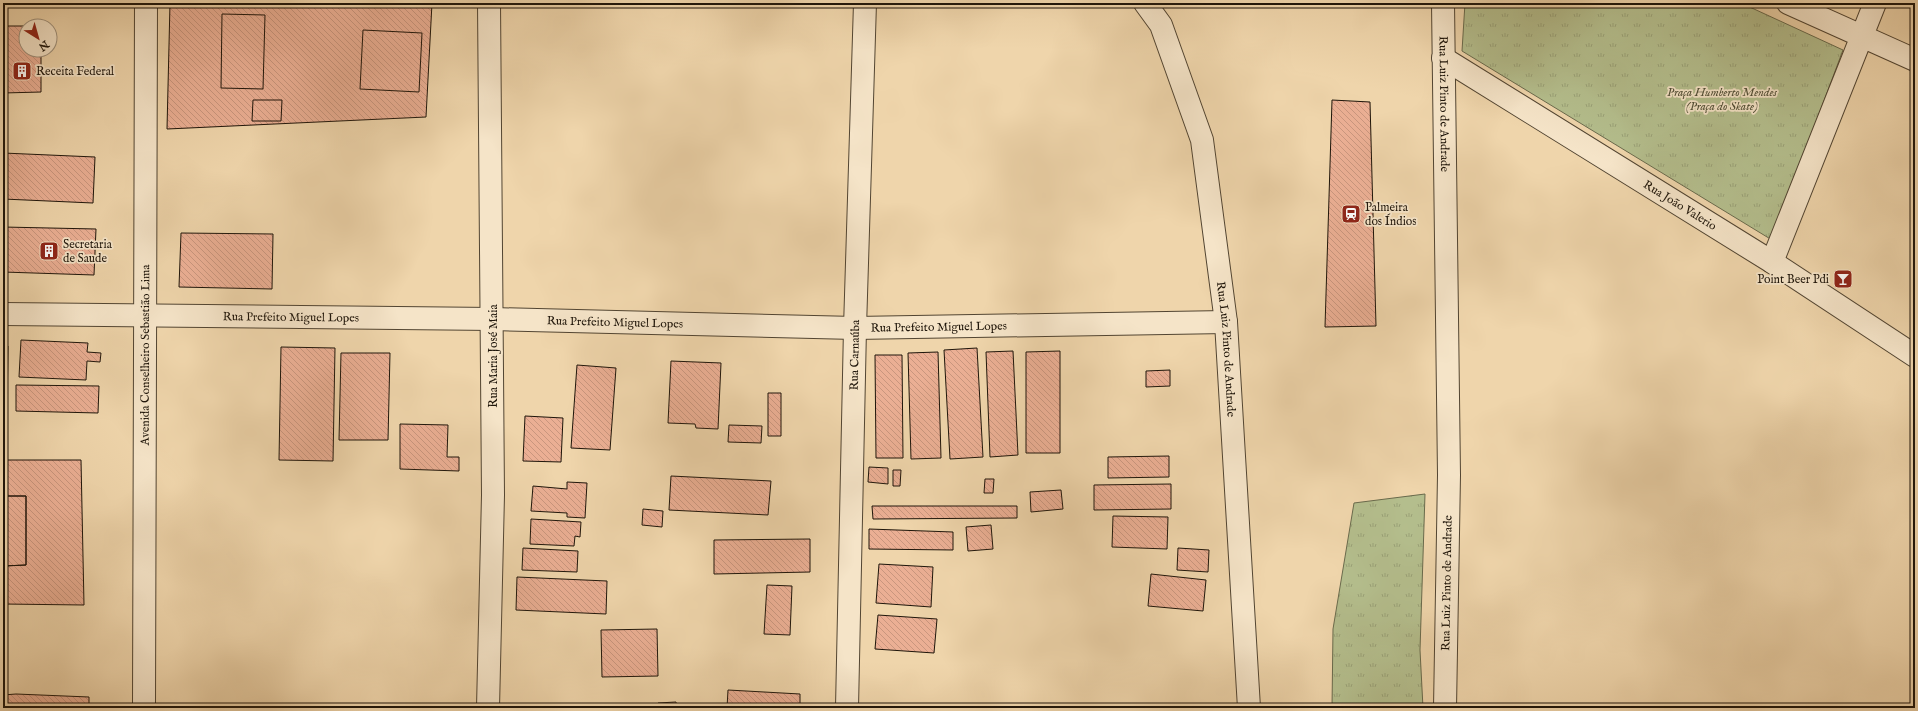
<svg xmlns="http://www.w3.org/2000/svg" width="1918" height="711" viewBox="0 0 1918 711" font-family="'IM FELL English',serif">
<defs>
<pattern id="park-tufts" width="24" height="20" patternUnits="userSpaceOnUse"><rect width="24" height="20" fill="#b4be8d"/><path d="M3 7l-1-3M5 7V3M7 7l1-3M15 17l-1-3M17 17v-4M19 17l1-3" fill="none" stroke="#9aa278"/></pattern>
<pattern id="building-back-hatch" width="6" height="6" patternUnits="userSpaceOnUse"><rect width="6" height="6" fill="#ebaf94"/><path d="M-1 5l2 2M0 0l6 6M5-1l2 2" fill="none" stroke="#c9967e"/></pattern>
</defs>
<rect width="100%" height="100%" fill="#efd5ab"/>
<filter id="stains"><feTurbulence type="fractalNoise" baseFrequency=".005" numOctaves="4"/><feColorMatrix values="0 0 0 0 .2 0 0 0 0 .09 0 0 0 0 .02 0 0 0 .5 -.17"/></filter>
<radialGradient id="worn" r=".72"><stop offset=".6" stop-color="#630" stop-opacity="0"/><stop offset="1" stop-color="#630" stop-opacity=".3"/></radialGradient>
<path fill="url(#park-tufts)" stroke="#696a4c" d="M1465,3H1741L1843,50L1772,240L1462,51Z
M1425,494L1420,650L1423,708H1332L1333,629L1354,503Z"/>
<path fill="url(#building-back-hatch)" stroke="#1e150a" d="M170,3H432L426,117L167,129Z
M222,14L265,15L263,89L221,88Z
M3,26H41H26V50H41V92L3,93Z
M363,30L422,33L419,92L360,89Z
M253,100H282L281,121H252Z
M1332,100L1370,102L1376,326L1325,327Z
M3,153L95,157L93,203L3,199Z
M3,227L96,229L94,275L3,272Z
M181,233L273,234L272,289L179,287Z
M21,340L88,343L87,352L101,353L100,362L87,361L86,380L19,377Z
M3,346H8L7,411H3Z
M281,347L335,348L333,461L279,460Z
M977,348L983,457L950,459L944,350Z
M1013,351L1018,455L990,457L986,352Z
M1060,351V453H1026V352Z
M938,352L941,458L911,459L908,353Z
M341,353H390L388,440H339Z
M875,355H902L903,458H876Z
M671,361L721,363L718,429L696,428L695,424L668,423Z
M577,365L616,368L610,450L571,448Z
M1170,370V386L1146,387V371Z
M16,385L99,386L98,413L16,411Z
M768,393H781V436H768Z
M525,416L563,418L561,462L523,461Z
M400,424L448,425L447,457H459V471L400,469Z
M729,425L762,426L761,443L728,442Z
M1169,456V477L1108,478V457Z
M3,460H81L84,605L3,604V566L26,565V496H3Z
M869,467L888,468V484L868,482Z
M893,470H901L900,486H893Z
M671,476L771,481L768,515L669,510Z
M985,479H994L993,493H984Z
M567,482L587,483L585,518L567,517V513L531,511L533,486L567,489Z
M1171,484V509L1094,510V485Z
M1061,490L1063,509L1031,512L1030,492Z
M3,496H26V565L3,566Z
M872,506H1017V518L873,519Z
M643,509L663,511L662,527L642,525Z
M1113,516L1168,517L1167,549L1112,547Z
M531,519L581,522L580,537L575,536L574,546L530,544Z
M991,525L993,549L968,551L966,527Z
M869,529L953,532V550L869,549Z
M810,539V572L714,574V540Z
M523,548L578,551L577,572L522,570Z
M1178,548L1209,550L1208,572L1177,570Z
M879,564L933,567L931,607L876,603Z
M1151,574L1206,580L1203,611L1148,606Z
M517,577L607,581L606,614L516,610Z
M767,585L792,586L790,635L764,634Z
M878,615L937,619L934,653L875,649Z
M657,629L658,676L602,677L601,630Z
M3,636L5,689H3Z
M728,690L800,694V708H727Z
M16,694L89,697V708H16V705H3V695Z
M676,702L677,708H659L658,703Z"/>
<g fill="none" stroke-linecap="round" stroke-linejoin="round">
<g stroke="#524532" stroke-width="24">
<g id="minor">
<path id="s1" d="M1145,3L1161,25L1202,140L1226,322L1249,708"/>
<path id="s2" d="M1443,3L1449,475L1445,708"/>
<path d="M1788,3L1915,60"/>
<path id="s3" d="M1443,58L1772,262L1915,356"/>
<path d="M1772,262L1875,3"/>
<path id="s4" d="M3,314L493,319L855,328L1226,322"/>
<path id="s5" d="M144,708L146,3"/>
<path d="M488,708L493,495L489,3"/>
<path id="s6" d="M847,708L855,328L865,3"/>
</g>
</g>
<use href="#minor" stroke="#f5e4c8" stroke-width="22"/>
</g>
<defs>
<g id="building-square" transform="scale(1)"><rect x="-9" y="-9" width="18" height="18" rx="4" fill="#8f2418" stroke="#f5e4c8"/><path d="M-4-6H4V6H1V3H-1V6H-4ZM-2.5-4.3h1.7v1.8h-1.7ZM.8-4.3h1.7v1.8H.8ZM-2.5-1h1.7V.8h-1.7ZM.8-1h1.7V.8H.8Z" fill="#fff"/></g>
<g id="station-square" transform="scale(1)"><rect x="-9" y="-9" width="18" height="18" rx="4" fill="#8f2418" stroke="#f5e4c8"/><path d="M-3-6H3Q5-6 5-4V2Q5 4 3 4L4.5 6H3L1.5 4h-3L-3 6H-4.5L-3 4Q-5 4-5 2V-4Q-5-6-3-6ZM-3.5-4v3h7v-3ZM-3.5 1v1.5H-2V1ZM2 1v1.5H3.5V1Z" fill="#fff"/></g>
<g id="bar-square" transform="scale(1)"><rect x="-9" y="-9" width="18" height="18" rx="4" fill="#8f2418" stroke="#f5e4c8"/><path d="M-6-5H6L.8 .8V4.5H3.5V6h-7V4.5H-.8V.8Z" fill="#fff"/></g>
</defs>
<g fill-rule="evenodd">
<use href="#building-square" x="22" y="71"/>
<use href="#station-square" x="1351" y="214"/>
<use href="#building-square" x="49" y="251"/>
<use href="#bar-square" x="1843" y="279"/>
</g>
<g text-anchor="middle" dominant-baseline="central" stroke-width="3.5" stroke-linejoin="round" paint-order="stroke">
<g font-size="12" fill="#1e150a" stroke="#f5e4c8" text-anchor="start">
<text x="36" y="71">Receita Federal</text>
<text x="1365" y="207">Palmeira<tspan x="1365" dy="14">dos Índios</tspan></text>
<text x="63" y="244">Secretaria<tspan x="63" dy="14">de Saude</tspan></text>
<text x="1829" y="279" text-anchor="end">Point Beer Pdi</text>
</g>
<g font-size="12" font-style="italic" fill="#525038" stroke="#f5e4c8">
<text x="1722" y="92">Praça Humberto Mendes<tspan x="1722" dy="14">(Praça do Skate)</tspan></text>
</g>
<g font-size="12" fill="#1e150a" stroke="#f5e4c8">
<text stroke="none"><textPath href="#s2" startOffset="101">Rua Luiz Pinto de Andrade</textPath></text>
<text stroke="none"><textPath href="#s3" startOffset="279">Rua João Valerio</textPath></text>
<text stroke="none"><textPath href="#s4" startOffset="288">Rua Prefeito Miguel Lopes</textPath></text>
<text stroke="none"><textPath href="#s4" startOffset="612">Rua Prefeito Miguel Lopes</textPath></text>
<text stroke="none"><textPath href="#s4" startOffset="936">Rua Prefeito Miguel Lopes</textPath></text>
<text stroke="none"><textPath href="#s1" startOffset="360">Rua Luiz Pinto de Andrade</textPath></text>
<text stroke="none"><textPath href="#s5" startOffset="353">Avenida Conselheiro Sebastião Lima</textPath></text>
<text stroke="none"><textPath href="#s6" startOffset="353">Rua Carnaúba</textPath></text>
<text transform="translate(493 356) rotate(-90)">Rua Maria José Maia</text>
<text transform="translate(1447 583) rotate(-89)">Rua Luiz Pinto de Andrade</text>
</g>
</g>
<rect width="1918" height="711" fill="none" stroke="#efd5ab" stroke-width="16"/>
<rect x="4" y="4" width="1910" height="703" fill="none" stroke="#1e150a" stroke-width="2"/>
<rect x="8" y="8" width="1902" height="695" fill="none" stroke="#1e150a"/>
<g transform="translate(38 38) rotate(143)"><circle r="19" fill="#f5e4c8" stroke="#9f917c"/>
<path d="M0-3L7 15L0 10L-7 15Z" fill="#8f2418"/>
<text y="-6" font-size="11" font-weight="bold" text-anchor="middle" fill="#1e150a">N</text>
</g>
<rect width="100%" height="100%" filter="url(#stains)"/>
<rect width="100%" height="100%" fill="url(#worn)"/>
</svg>
